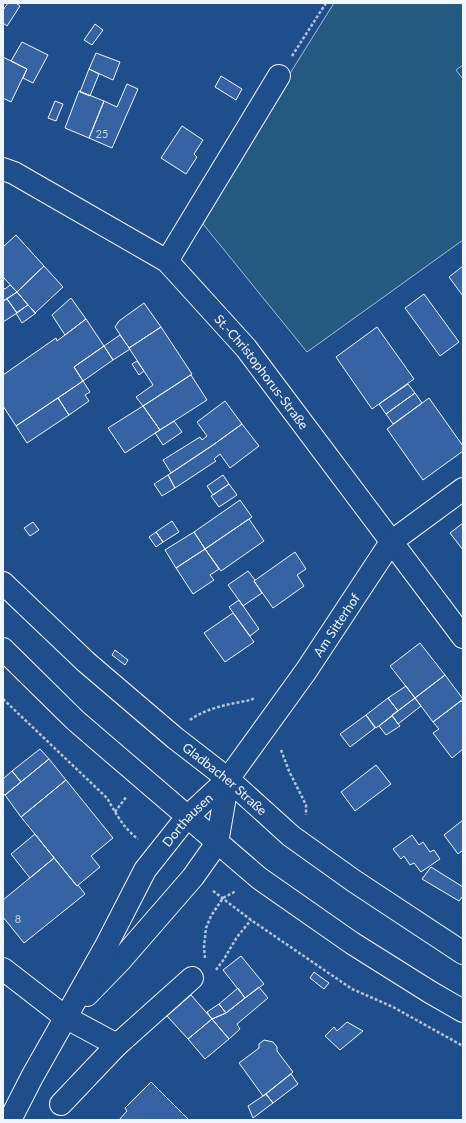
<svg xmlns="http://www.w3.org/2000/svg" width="466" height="1123" viewBox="0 0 466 1123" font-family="Lato,sans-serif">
<rect width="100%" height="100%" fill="#1f4e8c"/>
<path fill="#245a82" stroke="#a8bbd7" d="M334,3H463V65L456,70L463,79V240L307,352L199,219Z"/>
<path fill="#3563a3" stroke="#f2f6ff" d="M8,3H16L20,6L7,26L3,23V10Z
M95,24L103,30L92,45L84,40Z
M22,42L48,55L33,83L23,78L27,69L11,61Z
M96,53L120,62L113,80L89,69Z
M3,57L27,69L11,102L3,98Z
M89,69L99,74L90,96L80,92Z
M221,76L242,89L236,100L215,87Z
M127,84L138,89L112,148L89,138L104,101L117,107Z
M79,91L104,101L89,138L65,128Z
M55,101L63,104L56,121L48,118Z
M182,126L203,140L194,154L197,157L186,174L161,158Z
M16,235L44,266L17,292L3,277V247Z
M44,266L63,287L35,313L17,292Z
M463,266V296L449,277Z
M10,285L17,292L3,301V288L5,289Z
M17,292L28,305L17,313L7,299Z
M424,294L459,342L440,356L405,308Z
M71,298L86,319L65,335L52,315Z
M7,299L17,313L3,322V301Z
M144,303L161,327L129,348L115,327L119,321Z
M28,305L36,313L22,323L16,313Z
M86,319L104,346L74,367L83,381L16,426L3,406V375L56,338L57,341Z
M161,327L192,374L143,406L136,397L153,385L129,348Z
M377,327L414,379L372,409L336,357Z
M120,335L130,349L113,360L104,346Z
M104,346L113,360L83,381L74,367Z
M137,361L144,371L139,375L132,364Z
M191,375L207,400L160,430L143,406Z
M83,381L90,392L85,395L89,401L69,415L58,398Z
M408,384L415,393L386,414L379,404Z
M415,393L422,403L393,424L386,414Z
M58,398L69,415L27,443L16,426Z
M429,398L463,446V451L423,480L387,429Z
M225,401L242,424L213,445L171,473L163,460L200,437L202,440L207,436L197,422Z
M143,406L160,430L125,453L108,428Z
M174,421L182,432L163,445L155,433Z
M242,424L259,446L230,468L220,454L214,459L216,461L175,488L168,475L213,445Z
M168,475L175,488L162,496L154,484Z
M223,475L229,484L213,495L207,486Z
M229,484L237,495L219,507L211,496Z
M240,500L252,517L205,549L194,532Z
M249,519L264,541L221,571L205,549Z
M172,521L179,532L163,542L156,532Z
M33,522L39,530L30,536L24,528Z
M463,523V550L450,533Z
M156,532L163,542L156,547L149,537Z
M194,532L205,549L176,568L165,550Z
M205,549L219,569L210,575L214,580L193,594L176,568Z
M295,552L306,569L297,575L304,586L273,608L254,581Z
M248,571L255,580L254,581L262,593L243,606L228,585Z
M239,600L259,629L250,636L229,607Z
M233,613L254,642L225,662L204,633Z
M420,643L445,675L415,698L390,666Z
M115,650L128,660L125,665L112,655Z
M445,675L463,699L433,722L415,698Z
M406,686L415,698L398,711L388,698Z
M388,698L398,711L376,728L366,715Z
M415,698L421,706L398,724L392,715Z
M461,701L463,703V749L452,758L433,733L439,729L433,722Z
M366,715L375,728L350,747L340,734Z
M392,716L400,726L386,735L379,726Z
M40,749L49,759L21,782L12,771Z
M49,759L66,780L21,817L5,795Z
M376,765L391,784L355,811L341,792Z
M12,771L21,782L5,795L3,793V779Z
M66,780L113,838L91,856L100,867L77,886L21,817Z
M463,820V850L458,854L444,835Z
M35,834L54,858L30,878L11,854Z
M412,835L419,845L423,842L430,852L434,850L440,859L421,872L414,863L410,865L404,856L401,859L393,849Z
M54,858L77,886L78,885L85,894L24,943L3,917V900Z
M431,867L463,887V896L459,901L422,879Z
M241,956L264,984L245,998L223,970Z
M314,972L329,983L324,989L310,978Z
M259,987L268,998L237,1024L240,1029L229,1039L212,1019L226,1013Z
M238,988L245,998L226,1013L219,1004Z
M191,995L212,1019L188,1039L167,1016Z
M219,1004L226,1013L212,1019L207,1012Z
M212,1019L229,1039L205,1059L188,1039Z
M347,1022L363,1031L340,1050L325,1036L334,1027L337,1031Z
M264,1040L273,1042L277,1047V1051L293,1072L263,1096L239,1063L259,1048V1044Z
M291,1074L298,1084L273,1103L266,1094Z
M151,1082L189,1120H119L127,1111L125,1108Z
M266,1094L273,1103L253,1118L248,1106Z"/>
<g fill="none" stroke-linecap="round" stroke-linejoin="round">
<g stroke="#f2f6ff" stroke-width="24">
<g id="minor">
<path id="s1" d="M3,169L14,173L167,261L246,348L463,637"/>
<path d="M167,261L279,76"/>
<path d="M3,969L65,1017L117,1045"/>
<path d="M87,995L120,961L193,877L217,843L228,779"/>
<path d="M61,1104L117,1045L192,978"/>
<path id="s2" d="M10,1120L32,1077L106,946L145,870L187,817L228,779L306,671L391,542L463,489"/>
</g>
</g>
<g stroke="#f2f6ff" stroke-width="24">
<g id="major">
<path id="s3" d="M3,583L86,662L175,738L228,779L291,836L354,881L463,953"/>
<path d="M3,649L75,720L125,763L259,878L352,943L430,992L463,1011"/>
</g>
</g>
<path stroke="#b3c4dc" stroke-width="2.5" stroke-dasharray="3 2" stroke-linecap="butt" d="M292,56L326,3
M3,699L107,798C115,812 124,829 138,839
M190,720C208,707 230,704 251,700L254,698
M281,750L289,771L306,805V815
M115,812L127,796
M213,891L251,920L352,989L393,1007L463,1046
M205,958L204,947L206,928L211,916L223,898L236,891
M216,970L224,959L237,937L251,920"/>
<use href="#minor" stroke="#1f4e8c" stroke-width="22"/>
<use href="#major" stroke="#1f4e8c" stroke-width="22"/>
</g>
<g text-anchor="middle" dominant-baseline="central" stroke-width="3" stroke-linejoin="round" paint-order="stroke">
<g font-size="11" fill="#c3d1e8">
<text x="102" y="133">25</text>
<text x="18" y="918">8</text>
</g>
<g font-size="13" fill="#f2f6ff" stroke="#1f4e8c">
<text stroke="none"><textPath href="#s1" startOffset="334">St.-Christophorus-Straße</textPath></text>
<text stroke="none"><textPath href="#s2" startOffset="596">Am Sitterhof</textPath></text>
<text stroke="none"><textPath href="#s3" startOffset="296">Gladbacher Straße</textPath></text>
<text stroke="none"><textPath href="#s2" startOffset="350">Dorthausen</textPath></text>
</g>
</g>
<rect width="466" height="1123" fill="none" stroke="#f2f6ff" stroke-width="8"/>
</svg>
